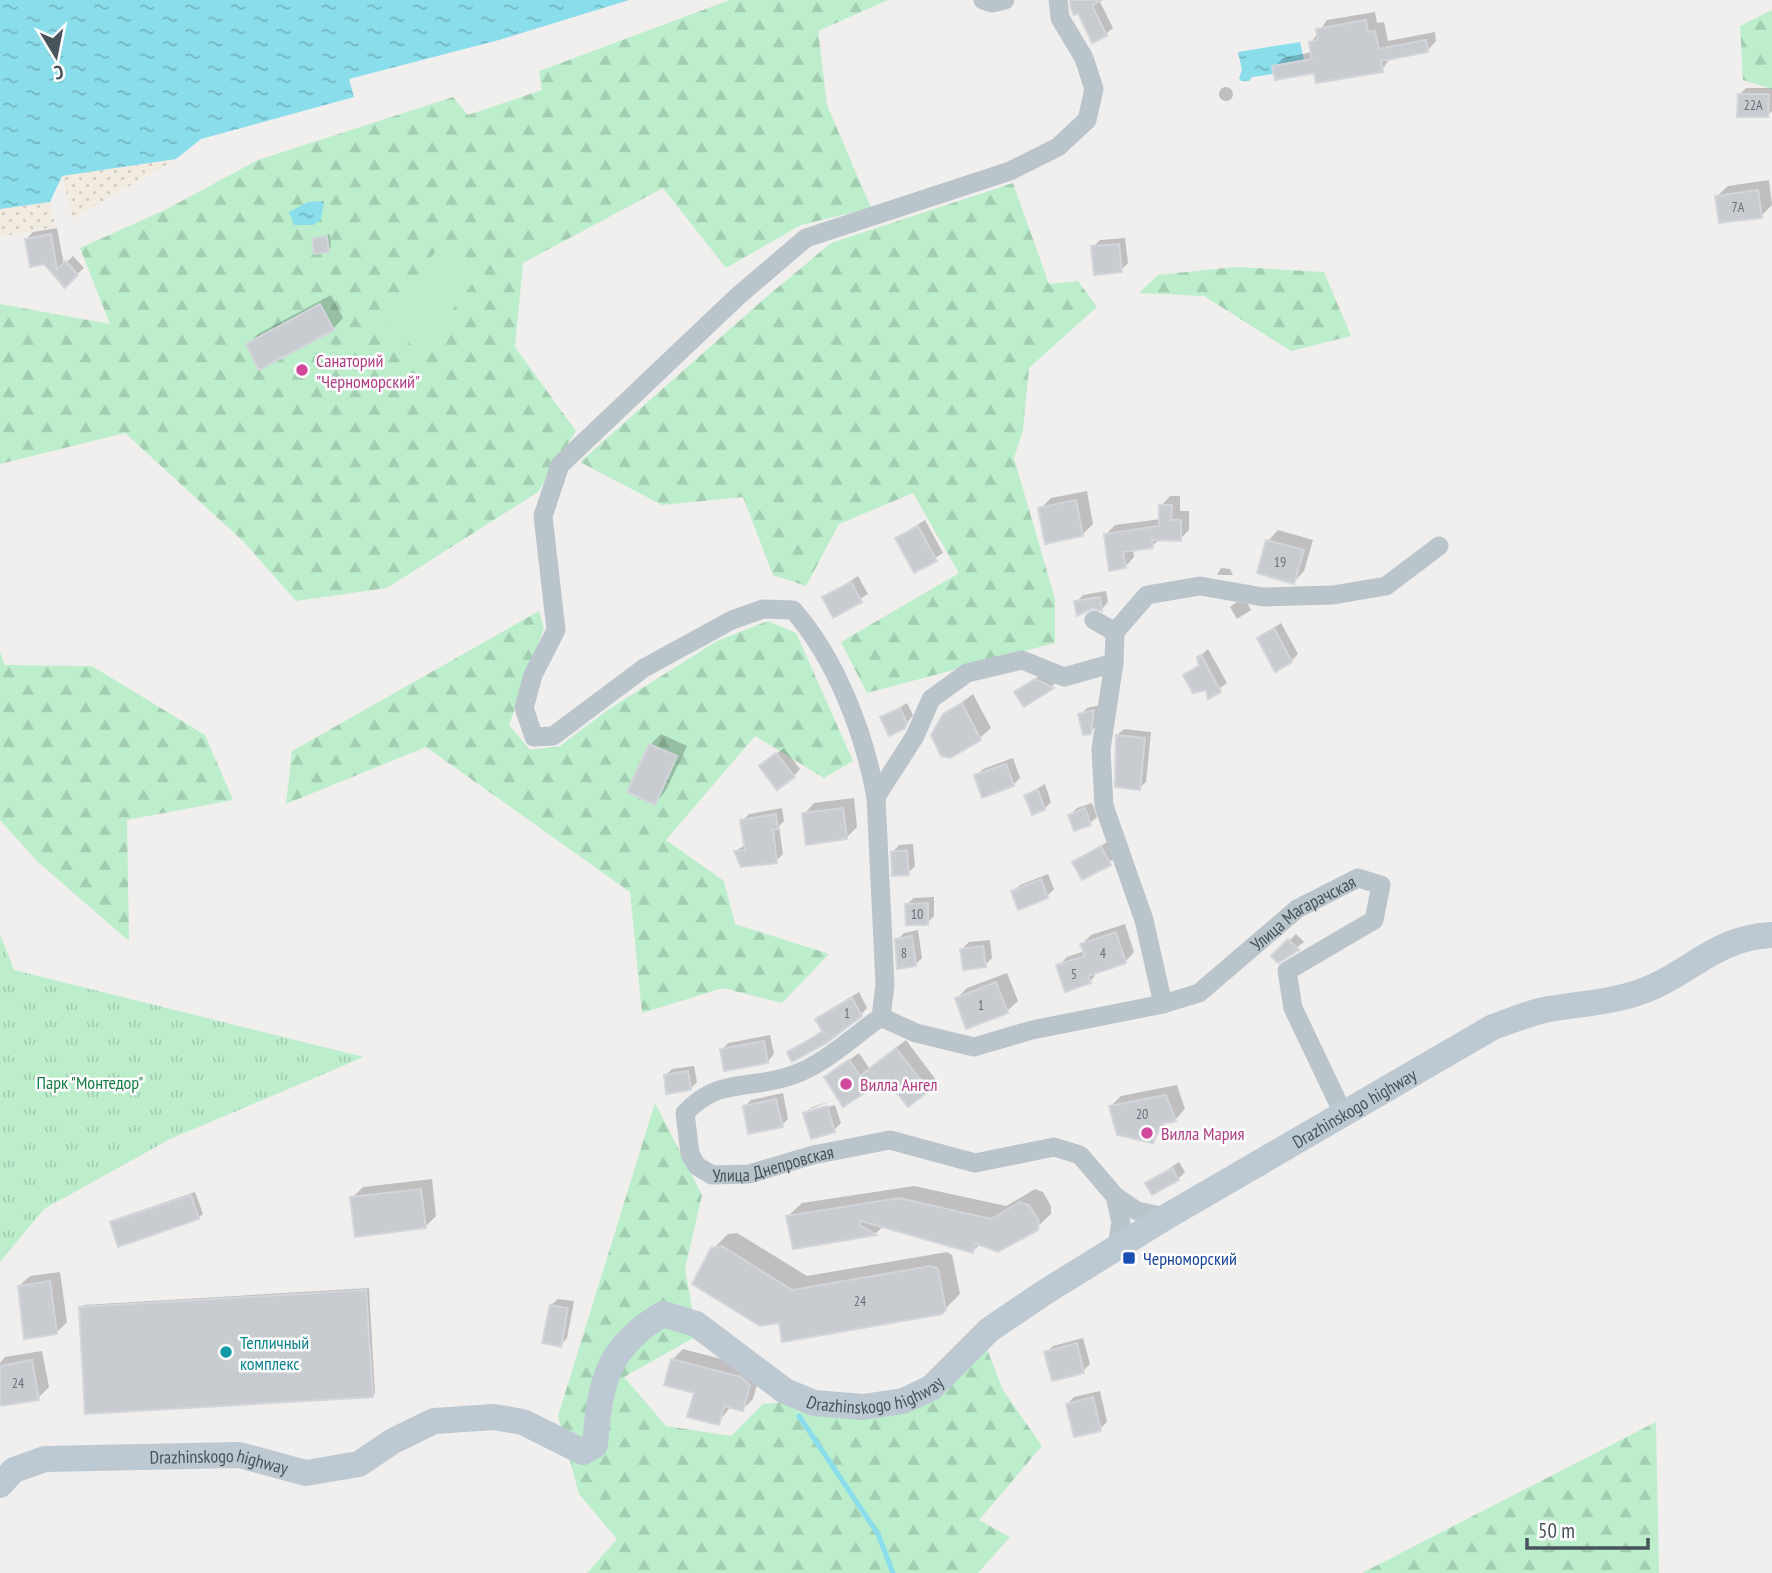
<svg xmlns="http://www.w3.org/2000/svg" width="1772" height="1573" viewBox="0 0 1772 1573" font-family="'PT Sans Narrow',sans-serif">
<defs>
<pattern id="forest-firs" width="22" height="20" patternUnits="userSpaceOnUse" patternTransform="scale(1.75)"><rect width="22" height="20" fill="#bceecc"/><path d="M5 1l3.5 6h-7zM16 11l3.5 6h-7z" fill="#a3ceb1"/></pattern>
<pattern id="sand-dots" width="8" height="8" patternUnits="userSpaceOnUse" patternTransform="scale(1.75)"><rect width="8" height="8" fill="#f2ebdf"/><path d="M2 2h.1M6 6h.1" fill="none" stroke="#d1ccc2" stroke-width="1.8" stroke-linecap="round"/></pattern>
<pattern id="park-tufts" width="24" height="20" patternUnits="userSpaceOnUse" patternTransform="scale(1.75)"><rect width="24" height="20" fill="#bceecc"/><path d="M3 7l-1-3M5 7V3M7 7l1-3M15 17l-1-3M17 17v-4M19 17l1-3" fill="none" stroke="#a3ceb1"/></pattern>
<pattern id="water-ripples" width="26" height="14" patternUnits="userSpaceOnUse" patternTransform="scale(1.75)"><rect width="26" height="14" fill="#8addeb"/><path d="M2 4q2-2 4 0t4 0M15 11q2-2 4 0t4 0" fill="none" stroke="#73b6c1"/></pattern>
</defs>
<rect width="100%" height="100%" fill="#f1eeee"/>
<path fill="url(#forest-firs)" d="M730,0H888L818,31L827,105L871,208L801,225L726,268L663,188L523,263L515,347L576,431L538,492L387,588L296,601L243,541L125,433L0,464V304L110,324L80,248L165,210L258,160L453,97L468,115L542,90L539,71Z
M1772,10V89L1743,80L1740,26Z
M1013,183L1049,284L1078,281L1097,307L1029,368L1023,430L1014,458L1055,599V643L867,693L841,642L959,573L913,493L839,524L806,586L773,575L743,497L662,505L580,462L764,299L831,243Z
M1235,267L1324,272L1351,336L1291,351L1204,296L1139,293L1158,275Z
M539,611L544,628L509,725L530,750L560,746L609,709L717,641L768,621L796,633L853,761L824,778L755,736L666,840L724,881L735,924L829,954L782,1003L723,988L642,1013L630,892L426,747L286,804L292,751Z
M0,652L5,665L92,666L205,735L233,800L127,820L129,941L38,862L0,820Z
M655,1103L702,1195L685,1269L697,1336L624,1377L666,1426L731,1436L763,1404L898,1392L987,1349L1003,1390L1042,1446L979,1520L1010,1537L978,1573H587L617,1539L579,1494L558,1416Z
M1656,1422L1659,1573H1362Z"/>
<path fill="url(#sand-dots)" d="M176,159L73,218L62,176Z
M50,202L56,227L0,237V209Z"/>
<path fill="url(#park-tufts)" d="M0,934L14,970L364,1057L170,1139L44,1209L0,1262Z"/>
<path fill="#bceecc" d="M436,251L475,280L421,352L382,323Z"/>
<path fill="url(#water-ripples)" d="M0,0H629L499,40L349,79L354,97L201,139L176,159L62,176L50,202L0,209Z
M1300,42L1304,60L1272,66L1273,74L1252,77L1249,81H1241L1239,78L1242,70L1238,52Z
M324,201L321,220L313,225H294L289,212L308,202Z"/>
<path fill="#0003" d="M1072,0H1099L1113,28L1106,34Z
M1375,12L1377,23L1384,22L1388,41L1435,32L1436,41L1427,51L1390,58L1382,70L1316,71L1274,67L1283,58L1312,52L1311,43L1327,20Z
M1219 94a7 7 0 1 1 14 0a7 7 0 1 1-14 0Z
M1746,88H1772V111L1768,115L1739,95Z
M1769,180L1772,205L1761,216L1717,196L1728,186Z
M57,228L64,265L73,256L84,268L65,285L26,239L33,232Z
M330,234L331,247L328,250L314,239Z
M1125,238L1128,263L1121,270L1093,247L1100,240Z
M331,295L343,318L333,329L248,344L258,334Z
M1087,491L1093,524L1083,534L1040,509L1051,498Z
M1170,496H1180V511H1189V530L1180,539H1160L1152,546L1133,549L1134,557L1125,567L1106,534L1115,525L1161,519V506Z
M925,520L943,553L915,571L897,538Z
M1278,530L1313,540L1304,571L1294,582L1268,541Z
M1221,568L1230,569L1233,575H1217Z
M858,576L868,594L834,616L824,598Z
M1106,591L1108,602L1102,609L1076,602L1083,595Z
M1237,602L1248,604L1251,610L1237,619L1230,607Z
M1281,623L1298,654L1291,661L1259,638Z
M1208,649L1227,683L1209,696L1207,688L1185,675L1200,664L1199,657Z
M1043,673L1059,681L1024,705L1016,692Z
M973,694L991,728L980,738L944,716Z
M907,703L913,715L904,727L882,718Z
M1100,705L1097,725L1090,732L1080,715L1087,708Z
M1124,729L1151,732L1146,782L1139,788L1117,735Z
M661,734L687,746L665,792L655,803L650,745Z
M784,748L800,769L794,776L768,760Z
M1013,758L1020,778L1013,785L976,776L983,769Z
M1045,784L1051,802L1044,809L1026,795Z
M854,798L857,827L846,838L804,814L814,803Z
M1092,803L1097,817L1090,823L1070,815L1077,808Z
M782,808L784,821L779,826L783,854L776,861L736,851L746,844L742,821L749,814Z
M1109,841L1117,857L1083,878L1074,862Z
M913,844L915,866L908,873L893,852L899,845Z
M1048,874L1054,889L1047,896L1019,907L1013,892L1020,885Z
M934,897V916L927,923L907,904L914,898Z
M1125,924L1134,952L1125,962L1098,971L1090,982L1058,966L1067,957L1085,951L1082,944L1091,935Z
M918,930L922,958L915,965L897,940L904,933Z
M1296,934L1304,942L1279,961L1274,956Z
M990,940L992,958L985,965L962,949L969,942Z
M1007,973L1018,1001L1007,1011L957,998L967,988Z
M859,992L867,1008L861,1015L789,1053L823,1030L817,1020L824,1013Z
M770,1035L774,1054L768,1061L722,1050L728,1043Z
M906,1040L936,1080L928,1089L886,1076L826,1077L859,1053L869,1068Z
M694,1066L697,1082L690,1089L666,1075L672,1069Z
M1177,1085L1185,1109L1175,1120L1167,1121L1153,1141L1111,1106L1121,1096Z
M783,1093L788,1119L782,1125L744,1107L751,1100Z
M834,1100L810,1109V1112L835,1105L841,1123L834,1130L805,1113L812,1107Z
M1179,1162L1185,1172L1178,1179L1147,1183Z
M432,1179L436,1216L425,1227L352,1198L363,1187Z
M914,1186L1006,1206L1035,1189L1043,1192L1051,1206V1214L1036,1228L980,1244L973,1251L884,1226L876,1233L795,1247L788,1216L802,1203Z
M195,1192L203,1214L198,1218L112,1223L116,1219Z
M737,1233L807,1276L947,1252L952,1255L960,1294L941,1313L780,1321L713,1249L728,1234Z
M60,1272L67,1322L56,1333L19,1286L30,1276Z
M369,1288L375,1393L372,1396L81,1308L84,1305Z
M558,1299L574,1301L567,1338L560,1345L551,1305Z
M1083,1338L1090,1364L1083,1371L1046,1353L1053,1346Z
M683,1349L752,1367L760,1374L753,1399L743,1409L731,1406L718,1423L672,1360Z
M42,1351L49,1387L38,1398L0,1399V1363L5,1357Z
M1100,1391L1107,1422L1100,1429L1067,1404L1074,1397Z"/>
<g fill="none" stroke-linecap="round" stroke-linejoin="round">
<path stroke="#8addeb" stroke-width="5" d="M799,1416L878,1534L893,1573"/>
</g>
<path fill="#c8ccd1" stroke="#d2d5da" stroke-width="2" d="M1070,0H1102L1092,5L1107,36L1092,43L1078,13L1074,15L1071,9Z
M1366,20L1368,32L1375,31L1379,49L1426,40L1428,52L1381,61L1383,72L1316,83L1314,73L1275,80L1272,66L1312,59L1309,42L1318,40L1316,29Z
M1738,94H1769L1768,117H1737Z
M1758,190L1762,218L1719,223L1715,196Z
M51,234L57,269L66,261L78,275L65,288L44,264L30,267L25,239Z
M327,236L329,252L314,254L312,238Z
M1119,244L1122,272L1094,275L1091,246Z
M320,304L334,330L259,370L246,344Z
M1076,500L1083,536L1045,544L1038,508Z
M1159,505H1172L1171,520H1181V541L1152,540L1153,548L1123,552L1126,568L1109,571L1104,534L1159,526Z
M918,526L937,561L914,573L895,538Z
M1266,540L1304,550L1294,584L1257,573Z
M851,582L862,602L833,618L822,597Z
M1100,597L1102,611L1093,608L1077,616L1074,601Z
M1274,628L1292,662L1275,672L1257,638Z
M1201,655L1221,692L1208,699L1206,690L1193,693L1183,675L1199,666L1197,657Z
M1035,679L1054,688L1024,707L1014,692Z
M962,703L981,740L950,758L941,756L931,735L943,714Z
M900,708L907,723L905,728L889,736L880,717Z
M1094,710L1091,734L1083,735L1078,714Z
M1116,735L1145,738L1140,790L1115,787Z
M649,744L677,756L655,805L627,792Z
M776,753L795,777L777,790L759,766Z
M1006,764L1014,786L982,798L974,775Z
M1038,790L1045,810L1032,815L1024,795Z
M843,808L847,839L806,845L802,813Z
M1085,808L1091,825L1074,831L1068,815Z
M776,814L778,829L773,830L777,863L741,867L734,851L745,850L740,820Z
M1101,846L1111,865L1082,880L1072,862Z
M907,850L909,875L892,876L891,852Z
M1041,879L1048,898L1018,910L1011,891Z
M928,903V925H906L905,904Z
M1116,932L1126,963L1088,976L1091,983L1065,992L1056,965L1085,956L1080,944Z
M912,936L916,966L897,969L895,939Z
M1288,939L1299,950L1278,963L1271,956Z
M983,946L986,967L963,970L960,949Z
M996,982L1008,1013L966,1029L955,998Z
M852,998L862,1016L825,1044L792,1062L787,1052L823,1032L815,1019Z
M764,1041L768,1063L724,1071L720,1049Z
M896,1048L929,1091L908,1107L886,1079L843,1107L824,1077L849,1060L860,1076Z
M688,1071L691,1090L666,1094L664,1075Z
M1166,1095L1176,1121L1161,1124L1153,1143L1117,1135L1109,1106Z
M776,1099L783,1127L748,1134L743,1106Z
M827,1106L835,1132L811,1139L803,1113Z
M1172,1168L1179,1180L1152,1195L1145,1183Z
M421,1189L426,1228L355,1237L350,1197Z
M191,1195L199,1219L118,1247L110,1222Z
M899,1198L991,1219L1020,1202L1029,1205L1039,1221L1038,1230L998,1252L975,1243L973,1253L861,1221L859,1225L877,1235L793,1249L786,1216Z
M722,1246L792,1290L931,1266L938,1269L946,1310L942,1314L782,1342L779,1323L760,1326L692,1284L711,1248Z
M50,1281L57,1334L24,1339L18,1286Z
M366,1290L373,1397L85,1414L79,1307Z
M550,1305L568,1308L561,1347L542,1343Z
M1077,1343L1084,1373L1052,1381L1044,1352Z
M671,1359L741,1377L750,1385L743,1411L724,1406L719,1425L687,1417L694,1393L664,1385Z
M32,1360L39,1400L0,1406V1366Z
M1093,1397L1101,1431L1074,1437L1066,1404Z"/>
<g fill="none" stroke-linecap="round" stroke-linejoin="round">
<g stroke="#b9c4cb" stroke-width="19">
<path d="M983,0L992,3L1005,0"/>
<path id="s1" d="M1058,0L1060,18L1084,58L1094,89L1087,120L1058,147L1010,171L806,238L738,296L560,465L543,516L556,630L533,675L524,708L534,737L553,736L644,668L732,620L763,609L793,610C837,660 864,733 876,797L885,985L881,1017C852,1037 824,1065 790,1076C748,1090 719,1077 685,1113L690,1154L697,1166L712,1175L749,1174L813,1155L890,1140L975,1163L1054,1147L1080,1155L1115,1196L1137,1211L1166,1217"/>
<path d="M1115,632L1147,595L1200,586L1263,597L1333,595L1386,586L1439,546"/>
<path d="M1114,663L1101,749L1104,806L1144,920L1163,1004"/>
<path d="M876,797L915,736L931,699L967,673L1022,660L1064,677L1114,663L1115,632L1094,620"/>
<path id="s2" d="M881,1017L916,1033L974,1047L1032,1030L1163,1004L1199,993L1297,909L1358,878L1381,885L1374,920L1287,971L1293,1008L1343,1113"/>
<path d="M1115,1196L1121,1222L1117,1247"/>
</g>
<path stroke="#bcc8d2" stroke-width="26" id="s3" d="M0,1485L14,1470L45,1459L239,1455L306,1473L359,1464L393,1441L434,1421L494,1417L523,1422L583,1452L595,1445C600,1384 606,1347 663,1314L696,1324L785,1391L814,1403L863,1407L903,1401L931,1388L989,1330L1042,1294L1166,1217L1493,1027C1510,1021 1527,1014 1544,1010C1577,1004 1609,1003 1640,992C1689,975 1715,937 1772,935"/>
</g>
<g fill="#d1479c" stroke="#fff" stroke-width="2.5">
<circle cx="302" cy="370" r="7"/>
<circle cx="846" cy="1084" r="7"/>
<circle cx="1147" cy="1133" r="7"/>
</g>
<rect fill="#1a4fb4" stroke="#fff" stroke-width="2.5" x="1122" y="1251" width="14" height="14" rx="3.5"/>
<circle fill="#0f9aa8" stroke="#fff" stroke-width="2.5" cx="226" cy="1352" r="7"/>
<g text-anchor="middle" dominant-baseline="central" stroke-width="5" stroke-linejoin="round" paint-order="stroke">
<g font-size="14" fill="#667178">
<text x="1753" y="105">22А</text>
<text x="1738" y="207">7А</text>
<text x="1280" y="562">19</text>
<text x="917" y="914">10</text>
<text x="904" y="953">8</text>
<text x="1103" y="953">4</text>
<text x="1074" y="974">5</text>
<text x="981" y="1005">1</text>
<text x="847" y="1013">1</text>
<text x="1142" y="1114">20</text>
<text x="860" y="1301">24</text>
<text x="18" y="1383">24</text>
</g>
<g font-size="18" fill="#b23c85" stroke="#fff" text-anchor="start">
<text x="316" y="360">Санаторий<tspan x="316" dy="21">"Черноморский"</tspan></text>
<text x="860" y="1084">Вилла Ангел</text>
<text x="1161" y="1133">Вилла Мария</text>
</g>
<g font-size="18" fill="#46535b" stroke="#fff">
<text stroke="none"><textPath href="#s2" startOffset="462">Улица Магарачская</textPath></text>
<text stroke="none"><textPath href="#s3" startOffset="1591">Drazhinskogo highway</textPath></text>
<text stroke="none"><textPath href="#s1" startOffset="2137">Улица Днепровская</textPath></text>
<text stroke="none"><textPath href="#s3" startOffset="1024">Drazhinskogo highway</textPath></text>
<text stroke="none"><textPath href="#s3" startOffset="228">Drazhinskogo highway</textPath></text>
</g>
<g font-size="18" fill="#177c43" stroke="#fff">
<text x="90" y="1082">Парк "Монтедор"</text>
</g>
<g font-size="18" fill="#164399" stroke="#fff" text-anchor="start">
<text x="1143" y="1258">Черноморский</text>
</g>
<g font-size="18" fill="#0d838f" stroke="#fff" text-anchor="start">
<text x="240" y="1342">Тепличный<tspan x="240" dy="21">комплекс</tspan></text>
</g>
</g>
<g transform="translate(56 56) rotate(170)" stroke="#ffffff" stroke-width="5" paint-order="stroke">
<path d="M0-5L12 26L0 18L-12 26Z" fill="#46535b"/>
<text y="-10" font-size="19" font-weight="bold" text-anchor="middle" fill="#46535b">С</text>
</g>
<path d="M1527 1538v10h121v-10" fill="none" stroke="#46535b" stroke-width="3.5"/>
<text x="1538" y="1538" font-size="21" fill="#46535b" stroke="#ffffff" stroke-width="5" paint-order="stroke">50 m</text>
</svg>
